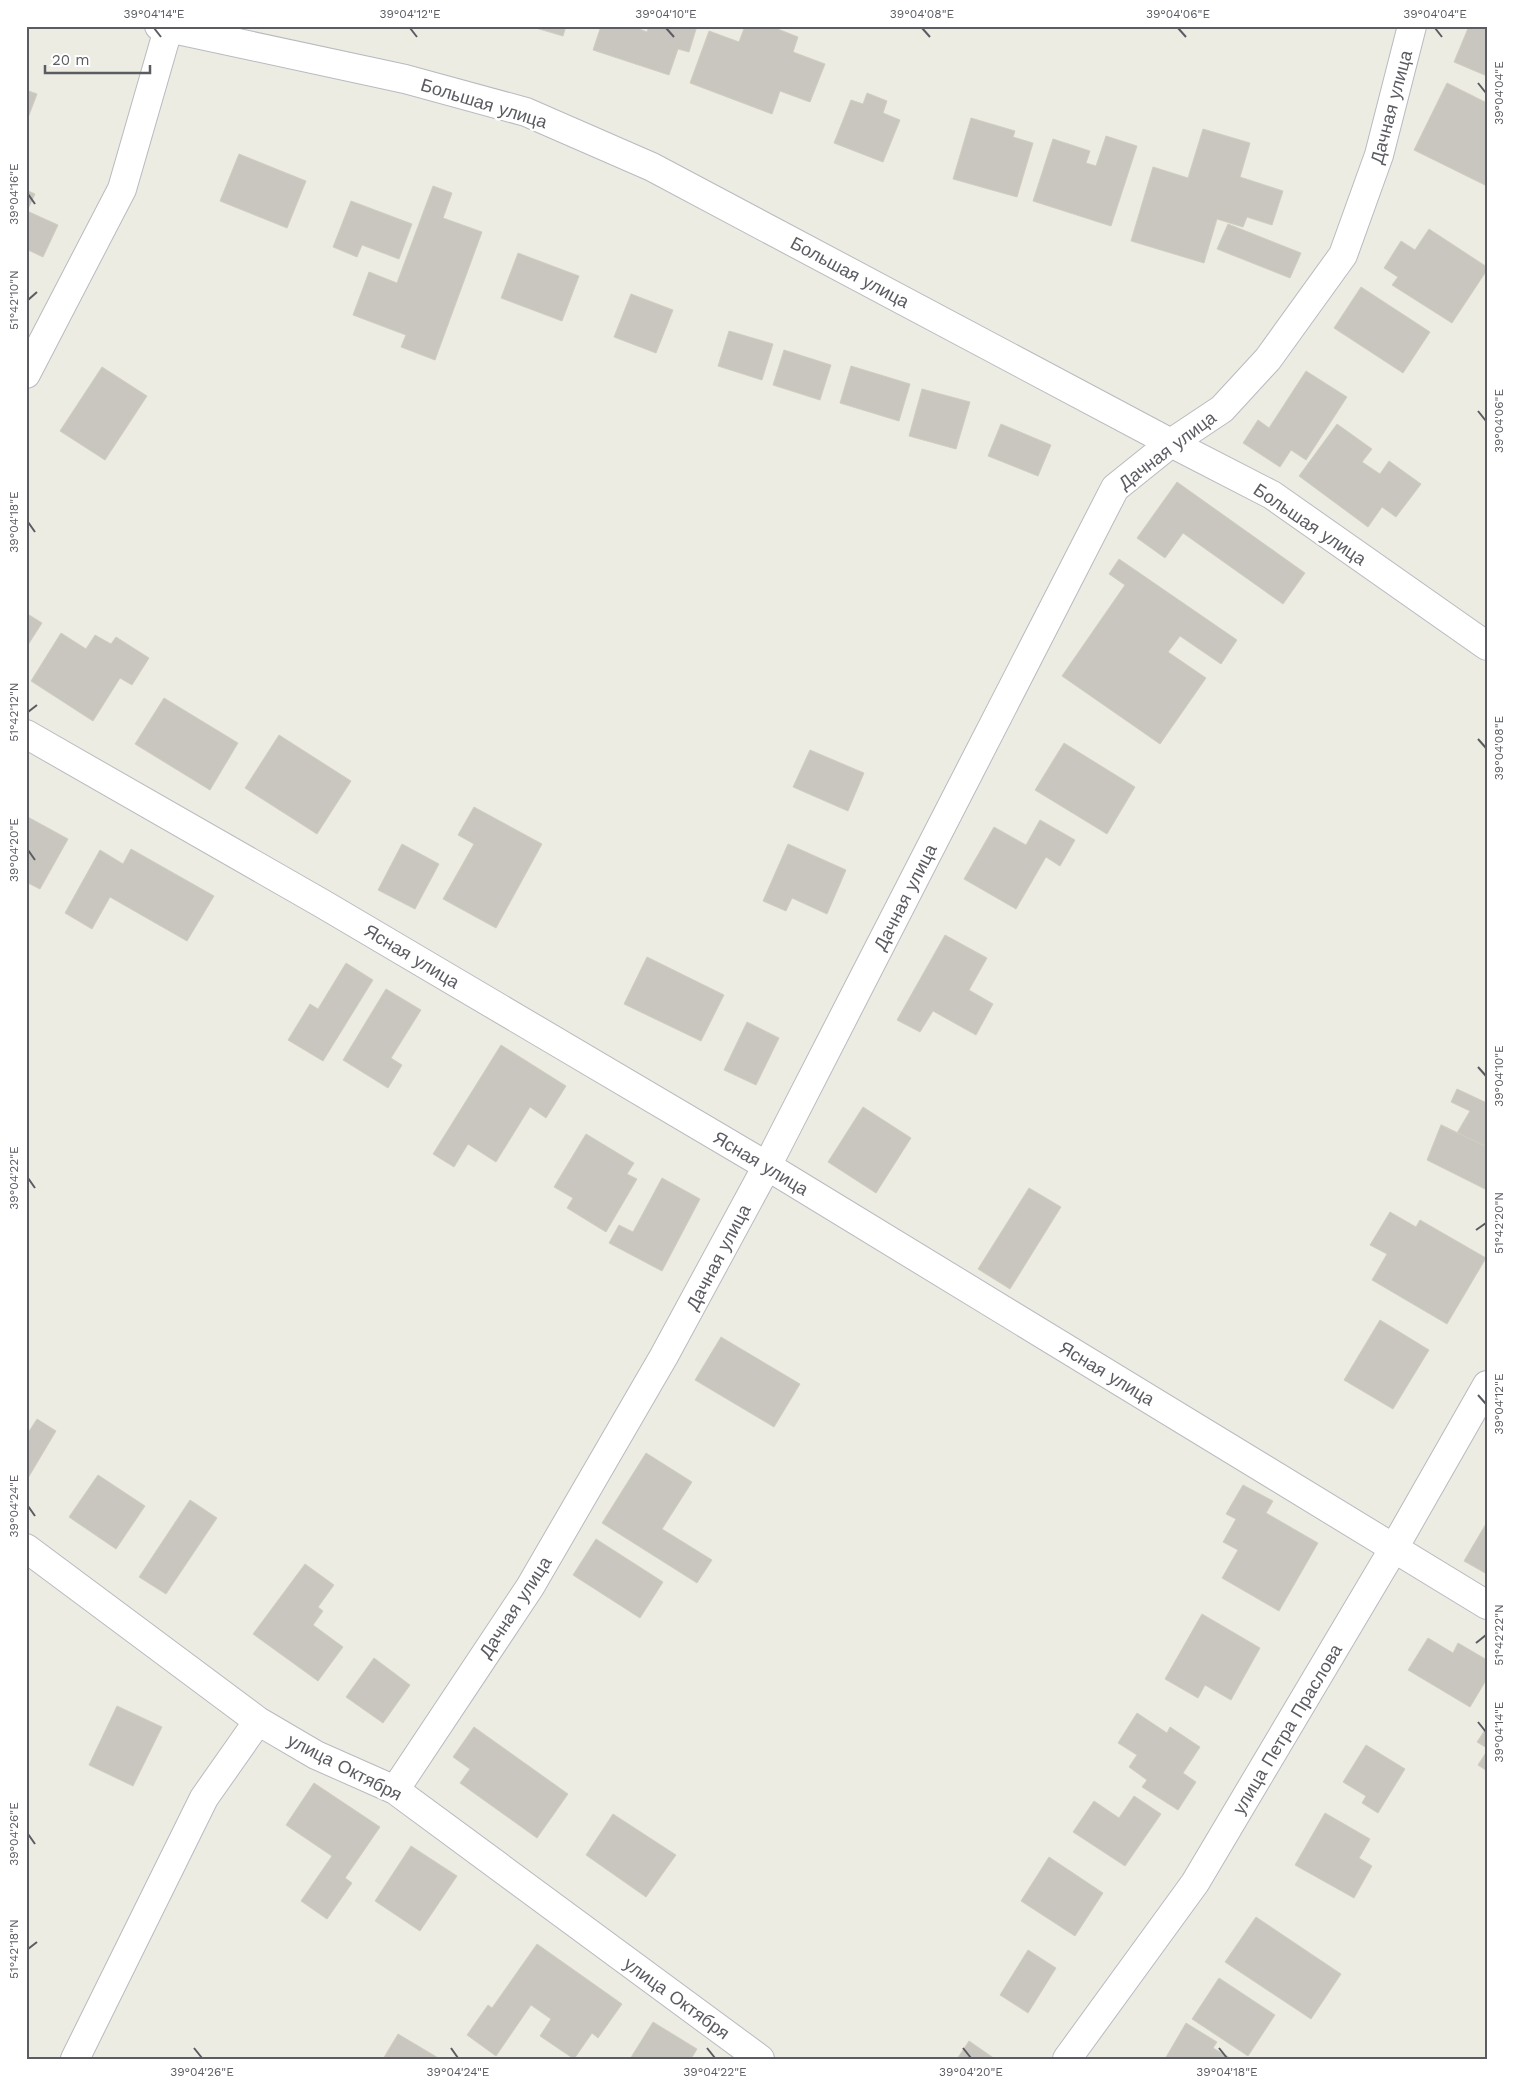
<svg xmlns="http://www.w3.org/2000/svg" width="1513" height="2085" viewBox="0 0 1513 2085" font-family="'Work Sans',sans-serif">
<rect width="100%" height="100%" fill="#ecece2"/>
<path fill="#c8c6bf" stroke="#d0cec0" d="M529,26H566L563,36Z
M601,26H638L637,28L647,32L649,26H697L689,52L678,49L669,75L593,50Z
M745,26H770L798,37L793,52L825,64L810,102L780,91L772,114L690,83L709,31L739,42Z
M1469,26H1487V76L1454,62Z
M1447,83L1487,103V186L1414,150Z
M26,90L37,94L26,123Z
M867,93L887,101L883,113L900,120L883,162L834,143L851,100L863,104Z
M971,118L1015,131L1013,137L1033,143L1017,197L953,179Z
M1203,129L1250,143L1240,177L1283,191L1272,225L1247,217L1243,227L1217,219L1204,263L1131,241L1153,167L1188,178Z
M1106,136L1137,146L1111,226L1033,201L1053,139L1090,151L1086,163L1096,166Z
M239,154L306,181L287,228L220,201Z
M433,186L452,193L443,218L482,232L435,360L401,347L406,335L353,315L369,272L397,283Z
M26,190L35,194L27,211L58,225L43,257L26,249Z
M351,201L412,224L399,259L362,245L357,257L333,247Z
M1228,224L1301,253L1290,278L1217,249Z
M1429,229L1487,267V270L1452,323L1392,285L1398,277L1384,268L1401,241L1415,250Z
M518,253L579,276L562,321L501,298Z
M1361,287L1430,332L1403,373L1334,328Z
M631,294L673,310L656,353L614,337Z
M729,331L773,344L762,380L718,366Z
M784,350L831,365L820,400L773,385Z
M851,366L910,384L899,421L840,403Z
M102,367L147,396L105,460L60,431Z
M1306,371L1347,397L1306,460L1291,450L1280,467L1243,443L1258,420L1269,428Z
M922,389L970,402L956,449L909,436Z
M1001,424L1051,445L1038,476L988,456Z
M1337,424L1372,449L1362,462L1380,474L1389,461L1421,484L1396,517L1382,507L1368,527L1299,476Z
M1177,482L1305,573L1283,604L1183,533L1165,558L1137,538Z
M1119,559L1237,640L1221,664L1180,636L1168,652L1206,678L1160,744L1062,676L1125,585L1109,574Z
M26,613L42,623L26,648Z
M61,633L86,649L95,635L111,644L116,637L149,658L132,685L120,678L93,721L31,681Z
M164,698L238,743L210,790L135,744Z
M279,735L351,781L317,834L245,788Z
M1064,743L1135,787L1107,834L1035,790Z
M810,750L864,773L848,811L793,787Z
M474,807L542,844L496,928L443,899L474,844L458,835Z
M26,816L68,839L40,889L26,882Z
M1040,820L1075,840L1060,866L1046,857L1016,909L964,879L994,827L1026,845Z
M402,844L439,864L415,909L378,890Z
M788,844L846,870L827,914L792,898L786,911L763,901Z
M131,849L214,896L187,941L110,897L92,929L65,913L100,850L123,864Z
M945,935L987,958L969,990L993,1004L976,1035L933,1011L920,1032L897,1020Z
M647,957L724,995L701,1041L624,1004Z
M346,963L373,980L323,1061L288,1040L310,1004L318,1009Z
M386,989L421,1010L391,1058L402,1065L388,1088L343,1060Z
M747,1022L779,1038L756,1085L724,1070Z
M501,1045L566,1086L546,1118L530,1107L496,1162L468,1144L454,1167L433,1154Z
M1457,1089L1487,1103V1147L1441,1125L1457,1133L1470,1111L1451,1102Z
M863,1107L911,1138L876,1193L828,1162Z
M1441,1125L1487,1147V1190L1427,1160Z
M586,1134L634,1163L627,1174L637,1179L606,1232L567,1208L573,1198L554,1187Z
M662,1178L700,1199L662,1271L609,1243L619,1225L633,1232Z
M1029,1188L1061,1207L1010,1289L978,1269Z
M1390,1212L1416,1227L1420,1220L1486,1258L1447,1324L1372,1280L1387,1254L1370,1245Z
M1380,1320L1429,1350L1393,1409L1344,1380Z
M721,1337L800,1384L774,1427L695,1380Z
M37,1419L56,1431L28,1478L26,1477V1436Z
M646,1453L692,1482L662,1529L712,1560L697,1583L602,1523Z
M98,1475L145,1506L116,1549L69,1517Z
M1243,1485L1273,1501L1266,1513L1318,1543L1279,1611L1222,1578L1238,1550L1223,1542L1236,1519L1226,1514Z
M190,1500L217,1518L166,1594L139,1577Z
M1487,1522V1574L1464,1561Z
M596,1539L663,1582L640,1618L573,1575Z
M305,1564L334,1585L318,1607L323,1611L313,1625L343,1647L318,1681L253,1634Z
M1202,1614L1260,1648L1231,1700L1205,1685L1198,1698L1165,1679Z
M1428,1638L1453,1653L1458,1643L1487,1660V1683L1485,1682L1470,1707L1408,1670Z
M374,1658L410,1685L383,1723L346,1697Z
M117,1706L162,1727L133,1786L89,1765Z
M1137,1713L1167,1733L1170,1727L1200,1747L1183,1773L1196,1782L1178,1810L1142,1787L1147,1780L1129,1767L1137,1755L1118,1743Z
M474,1727L568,1794L537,1838L460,1783L470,1769L453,1757Z
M1487,1727V1748L1477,1742Z
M1366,1745L1405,1769L1378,1813L1362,1803L1366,1796L1343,1782Z
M1487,1751V1771L1478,1765Z
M314,1783L380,1827L345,1878L352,1883L327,1919L301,1901L332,1856L286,1825Z
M1134,1796L1161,1814L1125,1866L1073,1832L1094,1801L1119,1818Z
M1325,1813L1370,1839L1359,1858L1372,1866L1354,1898L1295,1865Z
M613,1814L676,1855L646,1897L586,1855Z
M411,1846L457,1876L420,1931L375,1901Z
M1049,1857L1103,1893L1075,1936L1021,1901Z
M1256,1917L1341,1974L1311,2019L1225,1962Z
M537,1944L622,2004L598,2038L592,2033L574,2059L540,2036L551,2019L531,2005L496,2056L467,2035L488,2005L492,2008Z
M1028,1950L1056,1968L1028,2013L1000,1995Z
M1219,1978L1275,2015L1248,2056L1192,2019Z
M653,2022L697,2049L691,2059H630Z
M1186,2023L1217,2042L1213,2048L1232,2059H1165Z
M398,2034L440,2059H383Z
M969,2041L995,2059H957Z"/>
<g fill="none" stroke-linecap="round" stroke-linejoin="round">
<g stroke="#b9bac0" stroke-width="30">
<path id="minor" d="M159,26L405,79L526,112L652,167L1171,443L1272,495L1487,646
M26,374L122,189L169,26
M26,734L323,904L767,1166L1487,1605
M26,1548L258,1721L316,1755L395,1790L760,2059
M395,1790L530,1587L664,1356L767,1166L1115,488L1171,443L1222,409L1268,359L1343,255L1379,155L1412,26
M75,2059L204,1798L258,1721
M1067,2059L1195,1883L1394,1548L1487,1385"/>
</g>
<use href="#minor" stroke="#fff" stroke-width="28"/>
</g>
<path fill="none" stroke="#5a5c62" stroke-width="2" d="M154,28L161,37M410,28L417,37M666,28L674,37M922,28L930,37M1178,28L1186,37M1435,28L1442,37M1478,83L1486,93M28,194L35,204M28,300L37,292M1478,411L1486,421M28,522L35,532M28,712L37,705M1478,739L1486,748M28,850L35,860M1478,1067L1486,1076M28,1178L35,1188M1476,1230L1486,1223M1478,1395L1486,1404M28,1506L35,1516M1476,1643L1486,1635M1478,1722L1486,1732M28,1834L35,1844M28,1949L37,1942M194,2048L202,2058M451,2048L458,2058M707,2048L715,2058M963,2048L971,2058M1219,2048L1227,2058"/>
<g text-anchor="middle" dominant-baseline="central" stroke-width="5" stroke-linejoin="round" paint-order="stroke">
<g font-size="18" fill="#5a5c62" stroke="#fff">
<text transform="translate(484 103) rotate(17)">Большая улица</text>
<text transform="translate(1391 107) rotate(-75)">Дачная улица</text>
<text transform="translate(850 272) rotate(28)">Большая улица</text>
<text transform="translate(1167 450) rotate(-37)">Дачная улица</text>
<text transform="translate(1310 524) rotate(34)">Большая улица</text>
<text transform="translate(905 897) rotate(-63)">Дачная улица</text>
<text transform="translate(412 956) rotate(31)">Ясная улица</text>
<text transform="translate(761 1163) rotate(31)">Ясная улица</text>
<text transform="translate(718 1257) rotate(-62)">Дачная улица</text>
<text transform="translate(1107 1373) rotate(31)">Ясная улица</text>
<text transform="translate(515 1607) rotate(-57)">Дачная улица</text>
<text transform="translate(1287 1729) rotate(-59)">улица Петра Праслова</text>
<text transform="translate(345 1767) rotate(27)">улица Октября</text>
<text transform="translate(677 1998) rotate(36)">улица Октября</text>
</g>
</g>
<rect width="1513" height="2085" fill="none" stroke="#ffffff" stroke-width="55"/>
<path d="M45 65v8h105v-8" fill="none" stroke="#5a5c62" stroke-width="2.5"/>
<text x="52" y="65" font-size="15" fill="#5a5c62" stroke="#ffffff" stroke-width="4" paint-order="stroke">20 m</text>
<rect x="28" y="28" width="1458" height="2030" fill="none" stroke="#5a5c62" stroke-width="2"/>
<g font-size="12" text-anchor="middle" fill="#5a5c62">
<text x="154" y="18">39°04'14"E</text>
<text x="410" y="18">39°04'12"E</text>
<text x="666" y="18">39°04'10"E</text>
<text x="922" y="18">39°04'08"E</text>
<text x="1178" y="18">39°04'06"E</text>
<text x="1435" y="18">39°04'04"E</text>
<text transform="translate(1499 93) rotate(-90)" y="4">39°04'04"E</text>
<text transform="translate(14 194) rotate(-90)" y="4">39°04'16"E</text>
<text transform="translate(14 300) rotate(-90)" y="4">51°42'10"N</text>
<text transform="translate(1499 421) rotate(-90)" y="4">39°04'06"E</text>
<text transform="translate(14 522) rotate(-90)" y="4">39°04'18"E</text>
<text transform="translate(14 712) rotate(-90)" y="4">51°42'12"N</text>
<text transform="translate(1499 748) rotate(-90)" y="4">39°04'08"E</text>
<text transform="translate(14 850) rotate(-90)" y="4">39°04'20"E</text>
<text transform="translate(1499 1076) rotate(-90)" y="4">39°04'10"E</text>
<text transform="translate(14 1178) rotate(-90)" y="4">39°04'22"E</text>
<text transform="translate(1499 1223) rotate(-90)" y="4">51°42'20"N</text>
<text transform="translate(1499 1404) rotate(-90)" y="4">39°04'12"E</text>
<text transform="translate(14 1506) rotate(-90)" y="4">39°04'24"E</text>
<text transform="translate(1499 1635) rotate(-90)" y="4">51°42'22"N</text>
<text transform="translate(1499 1732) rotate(-90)" y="4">39°04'14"E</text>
<text transform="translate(14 1834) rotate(-90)" y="4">39°04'26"E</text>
<text transform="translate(14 1949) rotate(-90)" y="4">51°42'18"N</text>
<text x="202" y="2076">39°04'26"E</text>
<text x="458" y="2076">39°04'24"E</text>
<text x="715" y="2076">39°04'22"E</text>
<text x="971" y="2076">39°04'20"E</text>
<text x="1227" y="2076">39°04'18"E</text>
</g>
</svg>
